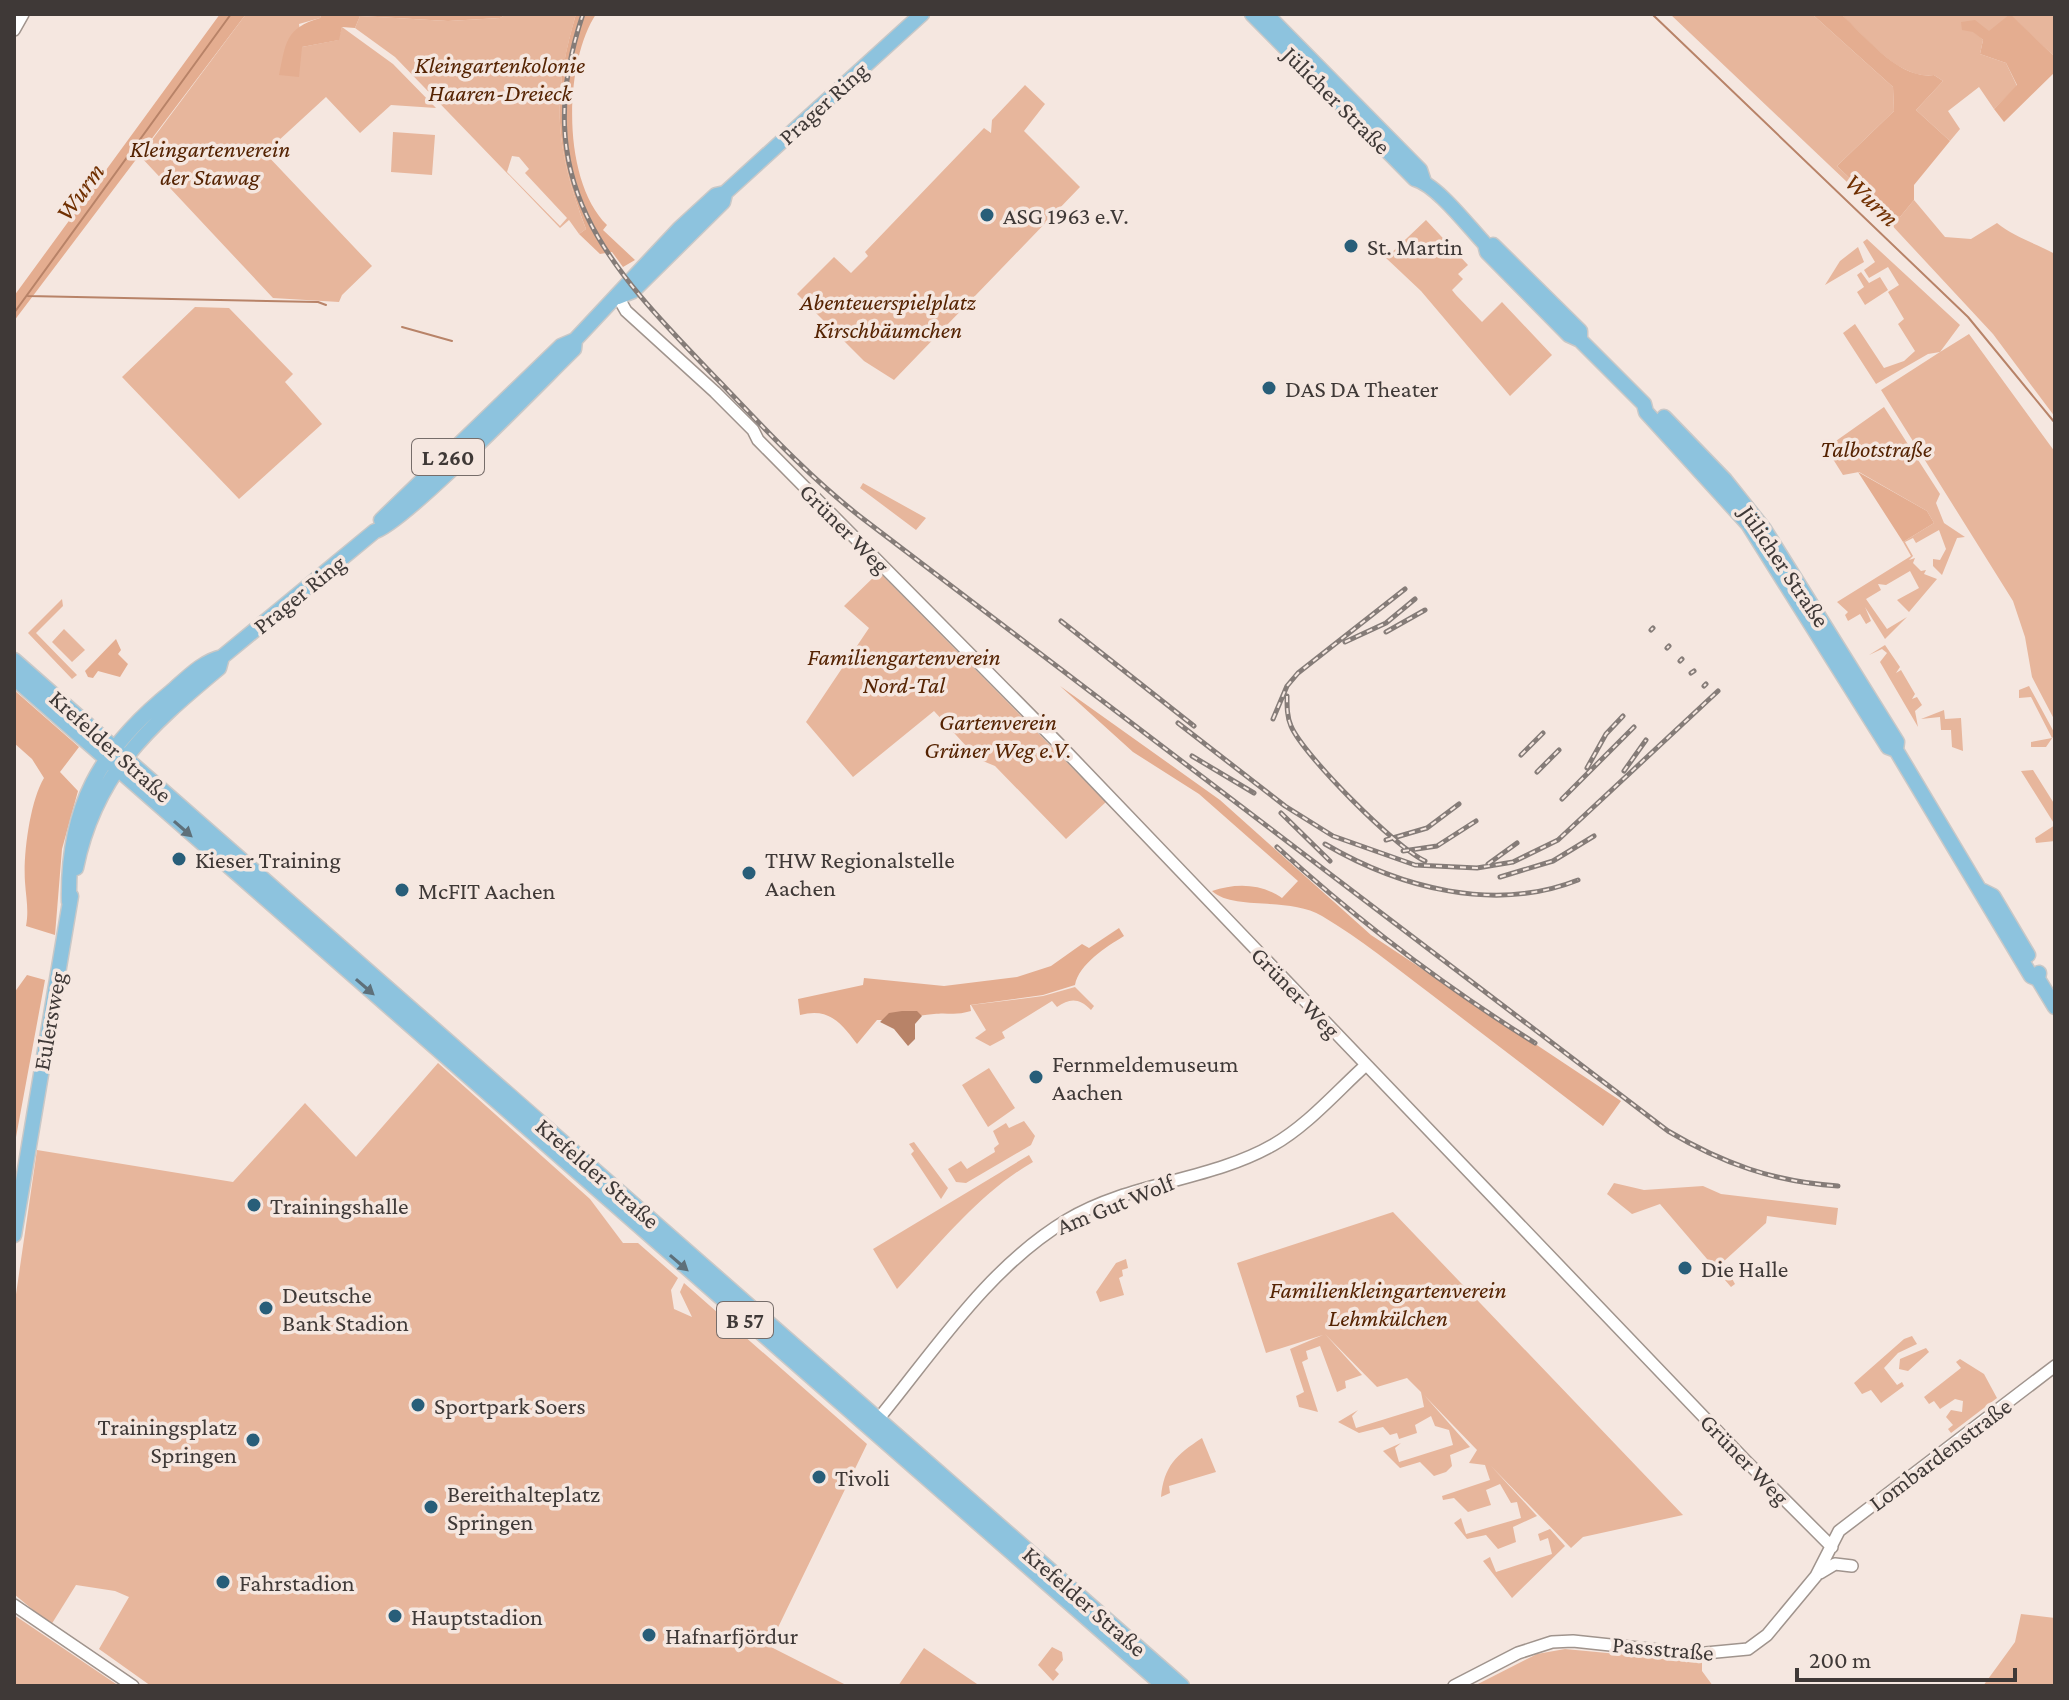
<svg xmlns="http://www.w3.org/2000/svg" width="2069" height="1700" viewBox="0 0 2069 1700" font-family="'Crimson Pro',serif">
<rect width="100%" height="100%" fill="#f5e7e0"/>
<path fill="#e7b69c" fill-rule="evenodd" d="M246,14H322L320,18L299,24L302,47L338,40L342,27L393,64L436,108L391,105L360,133L326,97L265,153L372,266L342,295L339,302L273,298L140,156Z
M507,14H576C551,99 555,147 586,229L579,234L569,220L560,228L395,57L355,28L360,16L448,21L500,18ZM512,156L519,157L529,169L525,173L567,218L560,226L507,172Z
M1670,14H1812L1893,87L1894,111L1837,166L1886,213L1900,217L1914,200L1945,237L1971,239L1997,223C2014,237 2035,243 2055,254V417L1993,334L1887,220Z
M1841,14H2055V57L2010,15L1989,32L1973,31L1983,40L1980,54L2006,63L2017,86L1994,109L1979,87L1948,111L1960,129L1950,141L1916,110L1943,81L1934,75C1898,80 1866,37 1841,14Z
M1025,85L1045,104L1024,131L1080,187L894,380L864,361L797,294L834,257L851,273L868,256L865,252L984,128L991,133L992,120Z
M393,132L435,135L432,175L391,172Z
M1426,220L1468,265L1458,274L1463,279L1452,290L1456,295L1482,322L1502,302L1552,355L1510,396L1421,291L1386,258Z
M1867,239L1960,325L1940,352L1969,334L2055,452V721L2032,677L2025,637L2013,601L1881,390L1940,352L1928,354L1876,384L1843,333L1855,324L1884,368L1904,361L1915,351L1898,324L1904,319L1888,292L1899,285L1888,267L1869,278L1864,270L1875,262L1863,242Z
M1858,247L1864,262L1825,285L1840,261Z
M1861,272L1869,283L1880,277L1888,290L1865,305L1857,292L1864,287L1857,275Z
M195,307L229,308L293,374L285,382L322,424L239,499L122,377Z
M1884,407L1940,494L1936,503L1944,523L1965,537L1957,538L1942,575L1933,566V559L1940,560L1946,549L1939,530L1916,543L1913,538L1905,542L1913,556L1909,560L1915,558L1913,563L1921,571L1926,570L1924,574L1937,579L1909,612L1897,600L1919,588L1910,571L1886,585L1878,584L1881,590L1866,599L1887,629L1907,617L1885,639L1865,607L1871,621L1866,624L1860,614L1848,621L1845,615L1848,612L1837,602L1911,556L1903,542L1934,523L1927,511L1859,472L1843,475L1826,448Z
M863,483L926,518L916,530L860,488Z
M879,572L1106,802L1066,839L995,766L978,759L934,711L853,777L806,722L869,628L844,606Z
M62,599L63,606L36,633L77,675L72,679L28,633Z
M64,629L85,650L72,662L52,642Z
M1885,645L1900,667L1896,673L1901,670L1915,694L1912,699L1917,697L1922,705L1915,711L1918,727L1880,662L1887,653L1882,649L1869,655Z
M2029,686L2055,734L2046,747H2031V742L2052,738L2031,697L2019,698V690Z
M1944,710L1945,719L1961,718L1963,751L1952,747L1951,730H1941L1940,717L1921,719Z
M2033,770L2055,805V841L2036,843L2035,838L2055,825L2021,771Z
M1075,987L1094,1006L1091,1010C1079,998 1070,998 1057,1007L1052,1001L1002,1032L1005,1038L990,1046L975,1038L986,1030L971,1005L1043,996Z
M438,1063L590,1199L623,1243H638L678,1278L671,1290L674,1309L692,1317L680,1292L684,1283L867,1444L769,1646L848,1686H151L99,1649L129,1597L115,1591L76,1585L51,1625L14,1594V1308L37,1150L233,1182L305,1103L356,1157Z
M989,1068L1015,1108L988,1127L962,1085Z
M1024,1121L1035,1136L1031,1145L966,1183L956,1182L948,1169L961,1161L967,1169L995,1152L994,1148L999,1144L993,1131L1006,1123L1009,1128Z
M914,1142L948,1188L941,1199L911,1154L914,1151L909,1144Z
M1029,1155L1033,1162C979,1193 940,1244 897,1289L873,1249Z
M1614,1183L1644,1190L1703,1186L1721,1194L1838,1208L1836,1225L1767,1216L1766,1223L1723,1262L1735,1284L1731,1287L1660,1204L1632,1214L1607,1194Z
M1393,1212L1683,1515L1583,1537L1571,1548L1491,1466L1537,1516L1513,1527L1516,1542L1498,1549L1486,1535L1467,1539L1454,1523L1461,1518L1466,1534L1521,1518L1517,1502L1511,1503L1500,1484L1486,1490L1491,1505L1468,1512L1454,1498L1443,1500L1442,1496L1490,1480L1485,1465L1469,1463L1477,1450L1424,1395L1470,1447L1450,1455L1452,1466L1446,1472L1434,1476L1420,1462L1400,1468L1383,1451L1401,1443L1395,1448L1399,1462L1453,1445L1449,1430L1435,1426L1431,1416L1415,1425L1417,1433L1399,1439L1397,1433L1390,1435L1383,1427L1359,1433L1338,1422L1358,1410L1352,1416L1356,1428L1424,1407L1421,1392L1407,1378L1377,1387L1325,1334L1362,1375L1345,1381L1346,1388L1337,1392L1320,1346L1306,1351L1308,1359L1302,1362L1318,1412L1299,1407L1296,1396L1304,1392L1290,1349L1323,1335L1266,1353L1237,1263Z
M1126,1259L1128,1268L1122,1270L1123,1276L1119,1278L1124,1295L1100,1302L1096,1292L1116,1263Z
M1912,1336L1917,1344L1898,1353L1884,1368L1897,1385L1902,1382L1904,1386L1881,1403L1871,1390L1862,1394L1854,1383L1904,1339Z
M1926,1348L1929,1352L1908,1371L1899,1369L1900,1359Z
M1960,1359L1984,1374L1997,1398L1951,1433L1948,1429L1953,1425L1946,1417L1951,1410L1962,1412L1963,1401L1955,1399L1940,1409L1934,1401L1929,1404L1924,1397L1961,1368L1956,1362Z
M1202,1438L1216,1472L1169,1486L1170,1493L1161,1497C1164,1466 1176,1455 1202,1438Z
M1550,1529L1565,1546L1512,1598L1483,1561L1490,1557L1496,1572L1552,1554L1548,1538L1540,1541L1538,1534Z
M2021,1614L2055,1618V1686H1983L2015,1642Z
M14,1615L119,1686H14Z
M1052,1647L1062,1652L1063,1660L1055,1670L1059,1674L1053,1681L1038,1665Z
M924,1648L980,1686H898Z
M1565,1649L1702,1662V1671L1713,1686H1474L1537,1654Z"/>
<path fill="#e4ad90" d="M220,14H246L14,321V296Z
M322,14H507L500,18L448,21L360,16L355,28L342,27L339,40L302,47L299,77L279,75C286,43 285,28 320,18Z
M576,14H596C563,65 562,181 607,225L603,230L635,260L623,267L612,252L600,254L579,234L586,229C555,147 551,98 576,14Z
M1812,14H1841C1866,36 1898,80 1934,75L1943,81L1916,110L1950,141L1914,185V200L1900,217L1886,213L1837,166L1894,111L1893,87Z
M2010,14L2055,57V72L2004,122L1994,109L2017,85L2006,63L1980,54L1983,40L1973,32L1962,30L1961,22L1975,20L1989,31Z
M1858,472L1927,511L1934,523L1903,542Z
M116,639L121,650L118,654L128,664L120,677L98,671L93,678L88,677L85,671Z
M1060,686L1220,800L1371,935L1621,1101L1603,1126C1546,1082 1489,1039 1432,995C1396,968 1361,939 1322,916C1288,896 1233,911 1212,891C1235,883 1261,883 1282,898L1298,881L1199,794L1133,752Z
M14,690L79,747L60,772L78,791L62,849L55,935L26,926C29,910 26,898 25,882C23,855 30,801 44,778L32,759L14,743Z
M1119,928L1124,936C1106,947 1079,964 1075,985L1043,995L970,1005L971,1011C954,1016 948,1012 934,1014C914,1016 898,1021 877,1020L857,1044C841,1023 829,1007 800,1015L798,999L863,985L864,978L944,986L1017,977L1051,966L1082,944L1089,948Z
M27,975L45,980L14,1148V993Z"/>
<path fill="#b88368" d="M902,1011H917L922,1016L915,1024V1039L908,1046L894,1029L880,1022L889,1013Z"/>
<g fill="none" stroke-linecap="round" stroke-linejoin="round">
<path stroke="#b88368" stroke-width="2" d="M1652,14L1968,317L2055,423
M28,296L318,302L326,305
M14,313L231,14
M402,327L452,341"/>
<g stroke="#a0948d" stroke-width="14">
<path id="minor" d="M14,30L23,14
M618,297L626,311L715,392L753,430L758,440L1059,744L1746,1461L1832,1547
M875,1423C933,1353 987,1268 1067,1220C1130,1182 1210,1181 1273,1145C1308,1125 1336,1092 1366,1065
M1820,1573L1835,1564L1852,1566
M14,1605L133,1686
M1454,1686L1518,1653L1552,1642L1573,1641L1695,1654L1748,1649L1767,1635L1816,1576L1839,1531L2055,1366"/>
</g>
<g stroke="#c9c8c7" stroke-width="17">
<path id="major" d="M1252,14L1415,179C1437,185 1468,226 1485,244L1487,252L1569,335L1580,340L1644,404L1646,412L1748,524L1888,747L1896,750L2031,976L2038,979
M1266,14L1420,170L1424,182
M1493,245L1580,331V340
M618,297L633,291L723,202L725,194
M1664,417L1725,480L1764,529L1897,742L1896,750
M381,520L561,346L575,340
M14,660L1182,1686
M14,678L1164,1686
M76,868C95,774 148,727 219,668L222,657
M1983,891L1993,896L2028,955
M69,902C67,808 99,750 172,691C187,678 203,661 222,657L375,531C401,526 545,377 574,349L575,340L679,229L716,195L725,193L922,14
M2039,973L2038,979L2055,1007
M14,1235L71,896"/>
</g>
<use href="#minor" stroke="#fff" stroke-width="11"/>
<use href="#major" stroke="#8dc3de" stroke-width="14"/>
<g stroke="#857c78" stroke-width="5">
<path id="rail" d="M583,14C526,184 608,266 718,380C764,428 809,477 862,518L1668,1131C1722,1163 1774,1182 1838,1186
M1061,621L1194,726
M1651,630L1653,628
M1386,632L1425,610
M1345,642L1386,623L1415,599
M1667,648L1669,646
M1680,661L1682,659
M1691,673L1694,671
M1704,686L1706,684
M1287,696C1287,707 1287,717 1291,726C1303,755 1397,849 1425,861
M1273,719L1287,686L1298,673L1405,589
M1178,723L1285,806L1333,836L1415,865L1477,868L1513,862L1558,840L1718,691
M1521,755L1543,733
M1192,756L1254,793
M1587,768L1606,734L1623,716
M1624,771L1646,740
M1537,772L1559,750
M1562,799L1634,727
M1281,813L1330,861
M1386,840L1427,828L1459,804
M1325,844C1400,888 1495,913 1578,880
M1277,847C1356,919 1444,986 1535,1043
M1403,851L1437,846L1476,821
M1488,864L1517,843
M1500,877L1553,861L1594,836"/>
</g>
<use href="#rail" stroke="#f5e7e0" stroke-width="2" stroke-dasharray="6" stroke-linecap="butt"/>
</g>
<defs><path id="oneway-solid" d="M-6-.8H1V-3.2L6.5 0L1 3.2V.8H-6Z" transform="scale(2)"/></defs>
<g fill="#5e707a">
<use href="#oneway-solid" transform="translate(183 829) rotate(41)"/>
<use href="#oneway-solid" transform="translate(365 987) rotate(41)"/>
<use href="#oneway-solid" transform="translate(679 1263) rotate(41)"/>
</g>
<g fill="#285e79" stroke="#f5e7e0" stroke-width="3">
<circle cx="987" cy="215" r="8"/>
<circle cx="1351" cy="246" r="8"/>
<circle cx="1269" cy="388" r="8"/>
<circle cx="179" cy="859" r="8"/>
<circle cx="749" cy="873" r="8"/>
<circle cx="402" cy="890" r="8"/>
<circle cx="1036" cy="1077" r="8"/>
<circle cx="254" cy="1205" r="8"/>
<circle cx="1685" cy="1268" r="8"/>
<circle cx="266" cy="1308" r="8"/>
<circle cx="418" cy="1405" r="8"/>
<circle cx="253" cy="1440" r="8"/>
<circle cx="819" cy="1477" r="8"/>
<circle cx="431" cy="1507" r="8"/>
<circle cx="223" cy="1582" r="8"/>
<circle cx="395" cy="1616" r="8"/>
<circle cx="649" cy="1635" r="8"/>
</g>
<g text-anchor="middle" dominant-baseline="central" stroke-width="7" stroke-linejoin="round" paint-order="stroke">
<g fill="#f5e7e0" stroke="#766d6a" stroke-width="2">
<rect x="412" y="439" width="72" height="36" rx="6"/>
<rect x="717" y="1302" width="56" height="36" rx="6"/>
</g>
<g font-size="22" font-weight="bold" fill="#3f3937">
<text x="448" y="457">L 260</text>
<text x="745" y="1320">B 57</text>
</g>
<g font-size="24" font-style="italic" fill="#552302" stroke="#f5e7e0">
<text x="500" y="64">Kleingartenkolonie<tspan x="500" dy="28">Haaren-Dreieck</tspan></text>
<text x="210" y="148">Kleingartenverein<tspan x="210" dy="28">der Stawag</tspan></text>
<text x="888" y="301">Abenteuerspielplatz<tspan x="888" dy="28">Kirschbäumchen</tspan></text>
<text x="1876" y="448">Talbotstraße</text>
<text x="904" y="656">Familiengartenverein<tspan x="904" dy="28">Nord-Tal</tspan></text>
<text x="998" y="721">Gartenverein<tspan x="998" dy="28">Grüner Weg e.V.</tspan></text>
<text x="1388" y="1289">Familienkleingartenverein<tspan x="1388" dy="28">Lehmkülchen</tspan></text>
</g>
<g font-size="24" fill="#3f3937" stroke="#f5e7e0">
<text transform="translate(1337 100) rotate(45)">Jülicher Straße</text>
<text transform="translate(823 103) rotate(-42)">Prager Ring</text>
<text transform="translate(845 528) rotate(45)">Grüner Weg</text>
<text transform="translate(1785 566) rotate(56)">Jülicher Straße</text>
<text transform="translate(299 594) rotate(-39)">Prager Ring</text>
<text transform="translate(111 746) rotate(42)">Krefelder Straße</text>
<text transform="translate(1296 992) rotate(46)">Grüner Weg</text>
<text transform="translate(49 1021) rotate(-80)">Eulersweg</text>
<text transform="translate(598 1173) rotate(41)">Krefelder Straße</text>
<text transform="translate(1115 1204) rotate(-22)">Am Gut Wolf</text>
<text transform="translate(1940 1454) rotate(-37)">Lombardenstraße</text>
<text transform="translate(1745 1459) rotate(46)">Grüner Weg</text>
<text transform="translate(1085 1601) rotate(41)">Krefelder Straße</text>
<text transform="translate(1663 1648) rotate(5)">Passstraße</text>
</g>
<g font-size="24" fill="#3f3937" stroke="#f5e7e0" text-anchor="start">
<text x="1003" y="215">ASG 1963 e.V.</text>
<text x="1367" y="246">St. Martin</text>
<text x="1285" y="388">DAS DA Theater</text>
<text x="195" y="859">Kieser Training</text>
<text x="765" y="859">THW Regionalstelle<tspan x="765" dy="28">Aachen</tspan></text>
<text x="418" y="890">McFIT Aachen</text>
<text x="1052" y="1063">Fernmeldemuseum<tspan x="1052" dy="28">Aachen</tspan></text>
<text x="270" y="1205">Trainingshalle</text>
<text x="1701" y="1268">Die Halle</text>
<text x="282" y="1294">Deutsche<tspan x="282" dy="28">Bank Stadion</tspan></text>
<text x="434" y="1405">Sportpark Soers</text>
<text x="237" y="1426" text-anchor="end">Trainingsplatz<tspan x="237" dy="28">Springen</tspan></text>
<text x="835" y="1477">Tivoli</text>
<text x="447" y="1493">Bereithalteplatz<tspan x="447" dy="28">Springen</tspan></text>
<text x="239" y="1582">Fahrstadion</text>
<text x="411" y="1616">Hauptstadion</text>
<text x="665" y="1635">Hafnarfjördur</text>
</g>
<g font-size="26" font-style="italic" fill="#702f00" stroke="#f5e7e0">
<text transform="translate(80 192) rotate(-54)">Wurm</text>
<text transform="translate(1872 200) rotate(44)">Wurm</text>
</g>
</g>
<rect width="2069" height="1700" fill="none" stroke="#3f3937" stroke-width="32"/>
<path d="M1797 1668v12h218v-12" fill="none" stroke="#3f3937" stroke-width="4"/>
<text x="1809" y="1668" font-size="24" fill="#3f3937" stroke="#f5e7e0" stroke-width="6" paint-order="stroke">200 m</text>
</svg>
